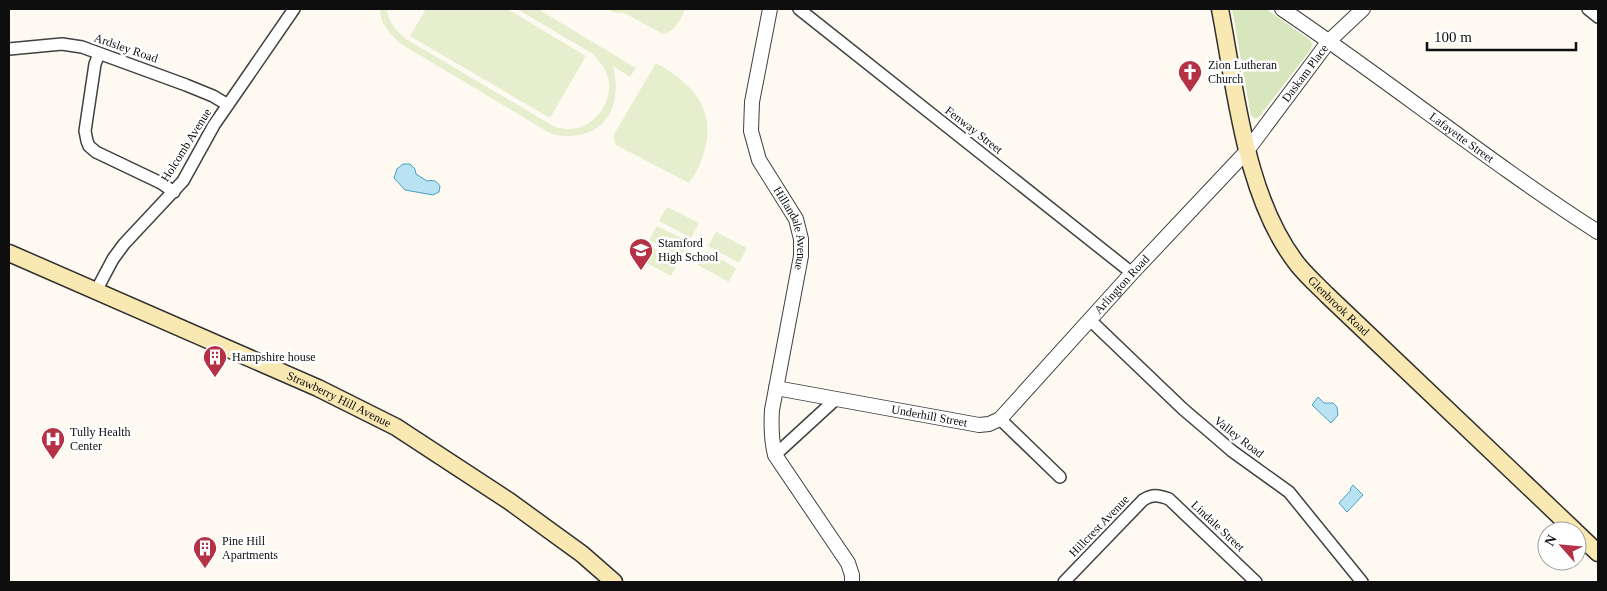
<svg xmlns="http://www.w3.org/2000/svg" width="1607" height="591" viewBox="0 0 1607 591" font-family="Georgia,serif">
<rect width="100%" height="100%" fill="#fefaf1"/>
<path fill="#d7e6bc" d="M1232,9H1266L1310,40L1312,44L1311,49L1258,118H1254L1251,116Z"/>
<path fill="#e7eece" d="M380,9H387C388,22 397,31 406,39L550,124C553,126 557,128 561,128C589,135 615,104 608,77C605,68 599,61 593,54L517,9H538L636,68L630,77L613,66C622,102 609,136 567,136C561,137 554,134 548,132L401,44C390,34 380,24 380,9Z
M426,9H507L586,56L550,118L410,36Z
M608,9H685C681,20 675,31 663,34L624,13L612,12Z
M656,63C692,83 717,109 704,152C701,163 696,174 689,183L616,145L613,136Z
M667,207L699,223L691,238L659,221Z
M657,226L689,242L681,257L649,240Z
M716,232L747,248L739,263L708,246Z
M647,245L679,261L671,276L639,259Z
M706,251L736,268L729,282L698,265Z"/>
<path fill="#b9e3f2" stroke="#46a0c3" d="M403,164H410L415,169L416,174L427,181C433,180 436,180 440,186L439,192L433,195L405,190L394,178L397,169Z
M1318,397L1324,403H1333L1337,407L1338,415L1331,423L1312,405Z
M1353,485L1363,495L1347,512L1339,503L1351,490L1350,489Z"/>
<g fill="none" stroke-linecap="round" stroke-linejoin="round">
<g stroke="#414141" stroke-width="14">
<path id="minor" d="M799,9L1132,273
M1588,9L1598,17
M9,49L62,44L82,47L186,85L213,96L228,105
M99,54L95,64L85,131L87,141L89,146L96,152L161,183L174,192
M96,291L113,259L124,244L183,181L214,125L294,9
M1090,320L1183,409L1210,432L1232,451L1289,492L1362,582
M1000,419L1060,477
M775,455L836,399
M1064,582L1143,500C1153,494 1158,495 1169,499L1256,582"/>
</g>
<g stroke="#414141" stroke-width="16">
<g id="tertiary">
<path id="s1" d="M770,9L752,102L751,131L759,160L796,219L801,239V256L772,410C771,426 771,439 775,455L848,563L852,575V582"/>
<path id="s2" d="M1282,9C1389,81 1489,162 1598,232"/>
<path id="s3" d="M776,388L979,425L989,424L1000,419L1132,273L1246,152L1329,41L1363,9"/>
</g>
</g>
<g stroke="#303030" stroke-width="19">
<g id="secondary">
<path id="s4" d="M1220,9C1236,91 1245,198 1298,265C1306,275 1317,285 1327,295L1575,531"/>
<path id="s5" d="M9,253L318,388L396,427L509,501L582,554L614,582"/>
<path d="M1577,533L1598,553"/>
</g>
</g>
<use href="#minor" stroke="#fff" stroke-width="11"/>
<use href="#tertiary" stroke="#fff" stroke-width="14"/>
<use href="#secondary" stroke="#f9e8b1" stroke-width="16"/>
</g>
<defs>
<g id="church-pin" transform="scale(1.25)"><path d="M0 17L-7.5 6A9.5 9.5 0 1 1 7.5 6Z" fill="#b43146" stroke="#fff"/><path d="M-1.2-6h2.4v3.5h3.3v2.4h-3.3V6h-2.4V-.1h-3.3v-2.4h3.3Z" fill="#fff"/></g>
<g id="school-pin" transform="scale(1.25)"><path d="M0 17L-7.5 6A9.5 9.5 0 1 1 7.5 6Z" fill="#b43146" stroke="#fff"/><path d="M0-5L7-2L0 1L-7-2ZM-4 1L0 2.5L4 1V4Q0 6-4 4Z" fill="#fff"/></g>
<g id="building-pin" transform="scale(1.25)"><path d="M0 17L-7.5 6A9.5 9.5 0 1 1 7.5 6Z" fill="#b43146" stroke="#fff"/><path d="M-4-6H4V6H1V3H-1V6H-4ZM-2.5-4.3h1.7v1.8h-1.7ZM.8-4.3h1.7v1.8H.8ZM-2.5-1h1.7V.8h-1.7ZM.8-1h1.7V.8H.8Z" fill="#fff"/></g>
<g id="hospital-pin" transform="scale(1.25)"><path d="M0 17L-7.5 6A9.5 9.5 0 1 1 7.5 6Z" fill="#b43146" stroke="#fff"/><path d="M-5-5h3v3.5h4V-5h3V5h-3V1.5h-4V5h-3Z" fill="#fff"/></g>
</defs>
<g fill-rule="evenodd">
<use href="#church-pin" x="1190" y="72"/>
<use href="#school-pin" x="641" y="250"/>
<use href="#building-pin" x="215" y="357"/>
<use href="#hospital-pin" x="53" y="439"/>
<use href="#building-pin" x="205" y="548"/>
</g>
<g text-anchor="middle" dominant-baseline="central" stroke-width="5" stroke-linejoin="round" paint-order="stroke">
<g font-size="12" fill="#0e0e0e" stroke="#fff">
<text transform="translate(126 48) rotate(19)">Ardsley Road</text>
<text stroke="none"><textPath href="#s3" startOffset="690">Daskam Place</textPath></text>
<text transform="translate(974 130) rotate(38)">Fenway Street</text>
<text stroke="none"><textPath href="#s2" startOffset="221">Lafayette Street</textPath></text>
<text transform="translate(186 145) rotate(-58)">Holcomb Avenue</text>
<text stroke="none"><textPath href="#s1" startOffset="231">Hillandale Avenue</textPath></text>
<text stroke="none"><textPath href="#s3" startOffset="410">Arlington Road</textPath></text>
<text stroke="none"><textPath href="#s4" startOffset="328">Glenbrook Road</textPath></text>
<text stroke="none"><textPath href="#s5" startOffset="361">Strawberry Hill Avenue</textPath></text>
<text stroke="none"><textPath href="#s3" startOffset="156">Underhill Street</textPath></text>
<text transform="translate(1239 437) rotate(38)">Valley Road</text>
<text transform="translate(1099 526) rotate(-46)">Hillcrest Avenue</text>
<text transform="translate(1218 526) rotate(43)">Lindale Street</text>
</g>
<g font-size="12" fill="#0e0e0e" stroke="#fff" text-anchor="start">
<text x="1208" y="65">Zion Lutheran<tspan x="1208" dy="14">Church</tspan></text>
<text x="658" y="243">Stamford<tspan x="658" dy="14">High School</tspan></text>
<text x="232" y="357">Hampshire house</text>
<text x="70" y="432">Tully Health<tspan x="70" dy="14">Center</tspan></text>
<text x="222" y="541">Pine Hill<tspan x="222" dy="14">Apartments</tspan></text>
</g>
</g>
<rect width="1607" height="591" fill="none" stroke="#0e0e0e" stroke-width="20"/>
<g transform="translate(1562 546) rotate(297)"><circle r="24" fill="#ffffff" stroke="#9f9f9f"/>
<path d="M0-4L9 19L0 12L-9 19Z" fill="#b43146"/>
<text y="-8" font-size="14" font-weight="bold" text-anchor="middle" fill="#0e0e0e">N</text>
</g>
<path d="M1427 42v8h149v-8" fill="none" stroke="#0e0e0e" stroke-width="2.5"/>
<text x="1434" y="42" font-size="15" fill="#0e0e0e" stroke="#ffffff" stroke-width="4" paint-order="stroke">100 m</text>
</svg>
